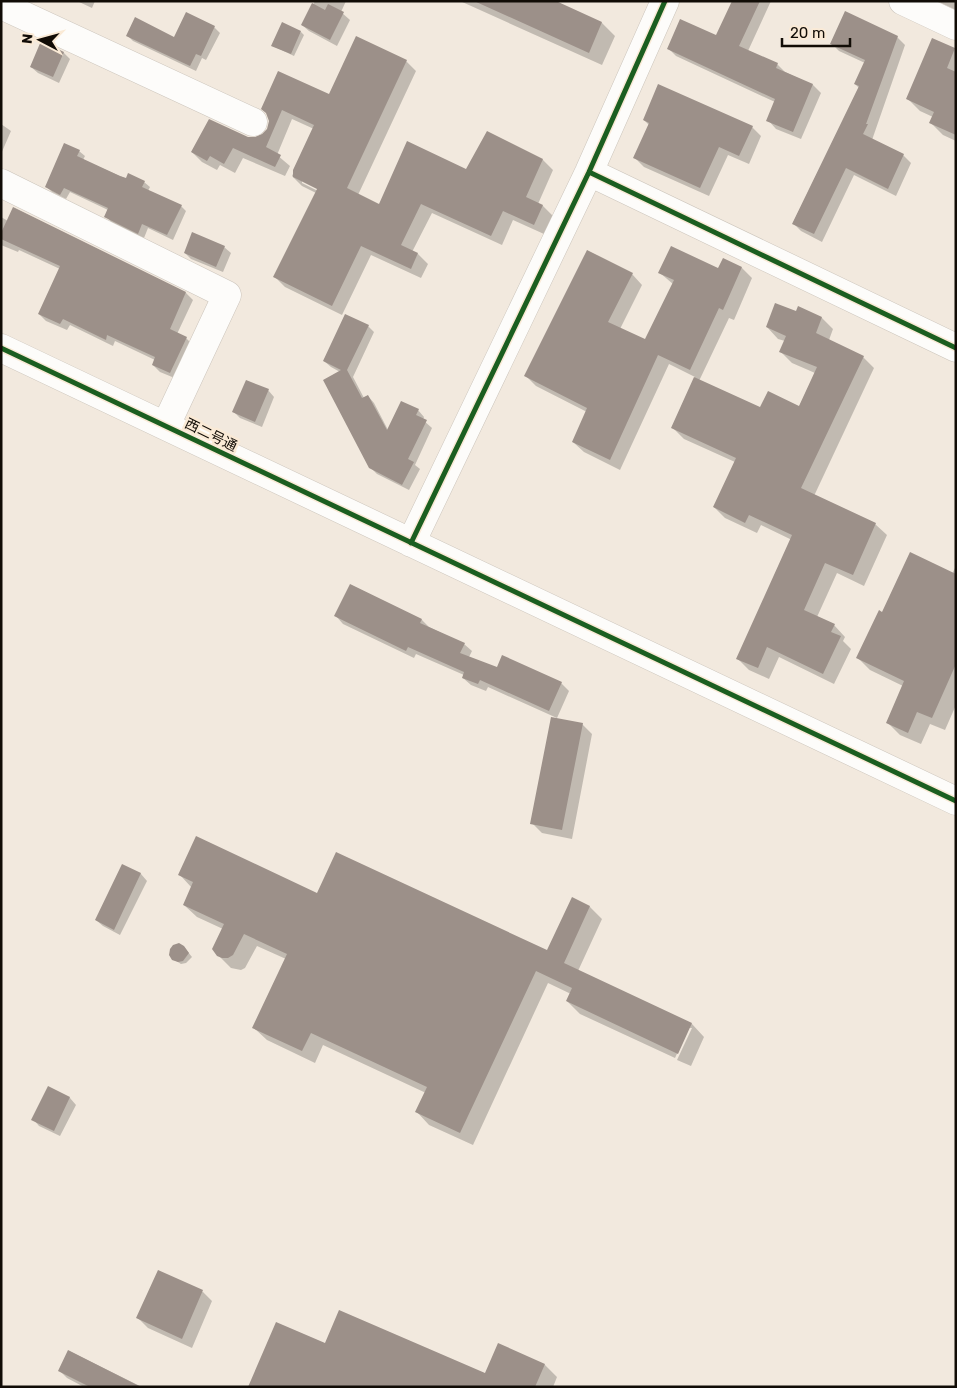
<svg xmlns="http://www.w3.org/2000/svg" width="957" height="1388" viewBox="0 0 957 1388" font-family="Rubik,'Noto Sans JP',sans-serif">
<rect width="100%" height="100%" fill="#f2e9de"/>
<path fill="#0003" fill-rule="evenodd" d="M77,1H95L92,8Z
M315,1H346L341,12L350,20L337,46L309,31L302,25Z
M460,1H553L602,23L615,36L602,65Z
M734,1H771L748,51L777,64L785,72L813,85L821,93L801,139L776,129L768,120L775,102L676,56L668,48L717,37Z
M938,1H956V10L943,4Z
M214,27L220,33L206,60L202,58L196,71L133,41L128,36L175,39Z
M301,32L304,35L294,56L273,46Z
M897,37L905,45L872,140L903,155L911,163L896,196L854,175L822,242L801,231L793,223L859,88L855,84L865,63L839,51L831,43Z
M42,43L64,53L70,59L59,83L38,73L31,67Z
M954,49L956,50V141L943,135L931,123L933,117L920,111L908,99Z
M406,61L416,71L358,195L379,205L467,170L488,133L543,160L553,170L538,204L543,206L553,216L544,234L513,220L502,245L432,213L412,252L418,254L428,264L421,278L371,255L342,315L285,287L275,277L316,193L302,186L292,176L314,129L292,119L277,155L290,166L285,176L243,158L235,173L220,165L217,170L202,162L192,152L247,138L255,139L263,135L268,130L270,121L267,114L329,96ZM302,180L323,190L322,193L302,183Z
M644,120L752,127L761,136L749,164L728,155L709,196L644,167L635,158L649,125Z
M1,124L11,131L1,154Z
M79,151L85,156L83,160L127,179L144,182L150,187L148,191L181,206L186,211L173,240L148,228L144,238L111,222L106,216L108,210L70,192L66,199L52,192L47,187Z
M14,208L186,293L193,300L177,334L186,338L193,345L177,379L160,372L153,365L155,360L115,341L113,346L70,325L67,330L46,321L39,314L60,269L19,250L18,252L1,245V217L8,221Z
M224,247L231,253L223,272L191,259L185,253Z
M742,268L752,278L734,320L729,318L699,381L761,409L799,407L815,373L792,363L781,352L785,341L778,339L767,327L797,313L822,318L833,329L829,340L863,357L874,368L814,496L875,524L887,535L864,586L837,573L817,617L834,625L845,637L843,641L851,649L834,684L779,657L769,679L749,670L738,659L792,540L761,525L757,533L725,518L714,507L735,462L684,439L672,427L695,377L669,364L620,470L584,452L573,442L587,412L536,386L526,376L632,274L642,285L620,329L646,341L673,284L660,273Z
M368,326L374,332L353,377L364,398L368,396L374,403L388,430L418,410L424,417L423,420L432,428L415,465L420,469L409,490L377,474L370,467L340,372L331,367L324,361Z
M268,390L274,397L262,427L240,418L234,412Z
M956,566V705L945,730L930,724L921,744L900,735L887,722L903,686L870,670L858,658L883,614L952,574Z
M351,585L422,620L429,627L464,644L472,651L469,657L497,668L561,683L569,691L557,718L488,687L486,691L471,685L463,678L464,675L416,654L414,658L343,624L336,616Z
M582,724L592,734L572,839L542,833L532,823Z
M123,866L141,874L147,881L120,935L103,926L96,920Z
M180,875L318,894L548,952L572,899L590,907L602,919L578,971L692,1024L704,1037L691,1066L677,1060L692,1028H689L675,1058L580,1014L567,1001L571,994L548,983L473,1145L429,1125L417,1112L426,1093L323,1045L315,1063L267,1040L254,1028L286,959L257,946L245,968L241,970L231,968L218,955L223,929L197,917L184,905L192,888Z
M184,947L192,957L186,963L181,964L173,959Z
M49,1088L70,1098L76,1105L60,1136L39,1126L33,1119Z
M158,1272L203,1292L212,1301L192,1348L148,1328L138,1318Z
M326,1345L486,1374L545,1365L557,1377L553,1387H249Z
M69,1351L142,1387H84L67,1378L59,1370Z"/>
<path fill="#9c9089" d="M474,1H556L602,22L589,53Z
M732,1H760L739,46L778,63L776,68L813,84L793,132L766,121L775,99L667,49L680,19L716,35Z
M312,3L325,10L328,4L344,12L330,40L301,25Z
M845,11L898,36L866,124H868L863,134L904,154L888,189L846,168L814,234L792,224L859,86L854,84L865,60L830,44Z
M186,12L215,26L201,56L196,54L190,66L126,36L135,17L174,37Z
M282,22L301,31L291,54L271,46Z
M356,36L407,60L347,188L379,204L407,141L466,169L487,131L543,159L526,197L543,205L534,225L503,211L491,236L421,204L401,245L418,253L411,269L361,246L332,306L273,277L317,189L293,177V170L314,125L282,110L266,147L281,155L275,167L233,148L224,164L210,156L207,161L191,152L209,119L248,137H255L262,134L267,129L269,121L266,113L261,109L278,71L329,94Z
M932,38L955,48L947,68L956,72V135L929,123L934,112L906,99Z
M41,41L64,52L53,77L30,67Z
M658,84L753,126L739,156L719,147L700,188L633,158L649,123L643,120Z
M64,143L80,150L77,156L120,176L126,178L128,173L145,181L142,187L182,205L167,235L142,224L138,234L104,217L108,208L64,188L60,195L45,187Z
M13,207L186,292L170,329L187,337L170,373L152,365L155,357L107,335L106,340L63,319L60,324L38,314L60,266L1,239V233Z
M192,232L225,246L216,267L184,253Z
M671,246L718,268L723,258L742,267L723,310L719,308L690,370L658,355L610,460L572,442L587,408L524,376L587,250L633,273L608,322L645,339L674,280L658,273Z
M775,303L796,311L798,306L822,317L816,333L864,356L801,488L876,523L853,575L825,563L804,610L835,624L831,632L841,636L823,674L767,647L758,668L736,659L792,535L749,515L745,523L713,507L736,458L671,428L694,377L760,407L768,391L799,406L817,367L779,352L786,336L766,327Z
M345,314L369,325L347,370L362,398L368,395L387,430L401,401L419,409L416,415L427,420L408,459L414,462L402,485L369,468L323,380L341,370L323,361Z
M246,380L269,389L255,422L232,412Z
M910,552L956,574V664L932,718L917,712L908,733L886,723L904,681L856,658L879,610L882,612Z
M350,584L422,619L420,623L465,643L460,653L497,667L502,655L562,682L549,711L480,680L478,684L462,678L464,672L408,647L406,651L334,616Z
M551,717L583,723L562,830L530,824Z
M196,836L317,893L336,852L547,950L572,897L590,906L564,963L692,1023L678,1054L566,1001L572,988L536,971L460,1133L415,1112L427,1087L311,1033L302,1051L252,1028L287,954L244,934L233,955L228,958H222L217,956L212,949L224,924L183,905L193,882L178,875Z
M122,864L141,873L114,930L95,920Z
M179,943L184,946L189,953L183,961L178,962L172,960L169,955L170,949L173,945Z
M48,1086L70,1097L54,1131L31,1120Z
M158,1270L203,1290L182,1339L136,1318Z
M339,1310L485,1373L498,1343L545,1364L535,1387H248L276,1322L325,1343Z
M68,1350L141,1387H90L58,1371Z"/>
<g fill="none" stroke-linecap="round" stroke-linejoin="round">
<g stroke="#ccc5bc" stroke-width="29">
<path id="minor" d="M903,1L956,26
M1,5L253,122
M589,172L956,348
M1,183L227,295L166,425
M1,348L956,801
M411,543L589,172L665,1"/>
</g>
<use href="#minor" stroke="#fdfcfa" stroke-width="28"/>
<g stroke="#faead6" stroke-width="8">
<path id="cycleway" d="M589,172L956,348
M1,348L956,801
M411,543L589,172L665,1"/>
</g>
<use href="#cycleway" stroke="#1b5e20" stroke-width="5"/>
</g>
<g text-anchor="middle" dominant-baseline="central" stroke-width="5" stroke-linejoin="round" paint-order="stroke">
<g font-size="14" fill="#110c06" stroke="#faead6">
<text transform="translate(211 435) rotate(26)">西二号通</text>
</g>
</g>
<rect width="957" height="1388" fill="none" stroke="#110c06" stroke-width="5"/>
<g transform="translate(40 40) rotate(276)" stroke="#faead6" stroke-width="4" paint-order="stroke">
<path d="M0-4L9 19L0 12L-9 19Z" fill="#110c06"/>
<text y="-8" font-size="14" font-weight="bold" text-anchor="middle" fill="#110c06">N</text>
</g>
<path d="M782 38v8h68v-8" fill="none" stroke="#110c06" stroke-width="2.5"/>
<text x="790" y="38" font-size="15" fill="#110c06" stroke="#faead6" stroke-width="4" paint-order="stroke">20 m</text>
</svg>
